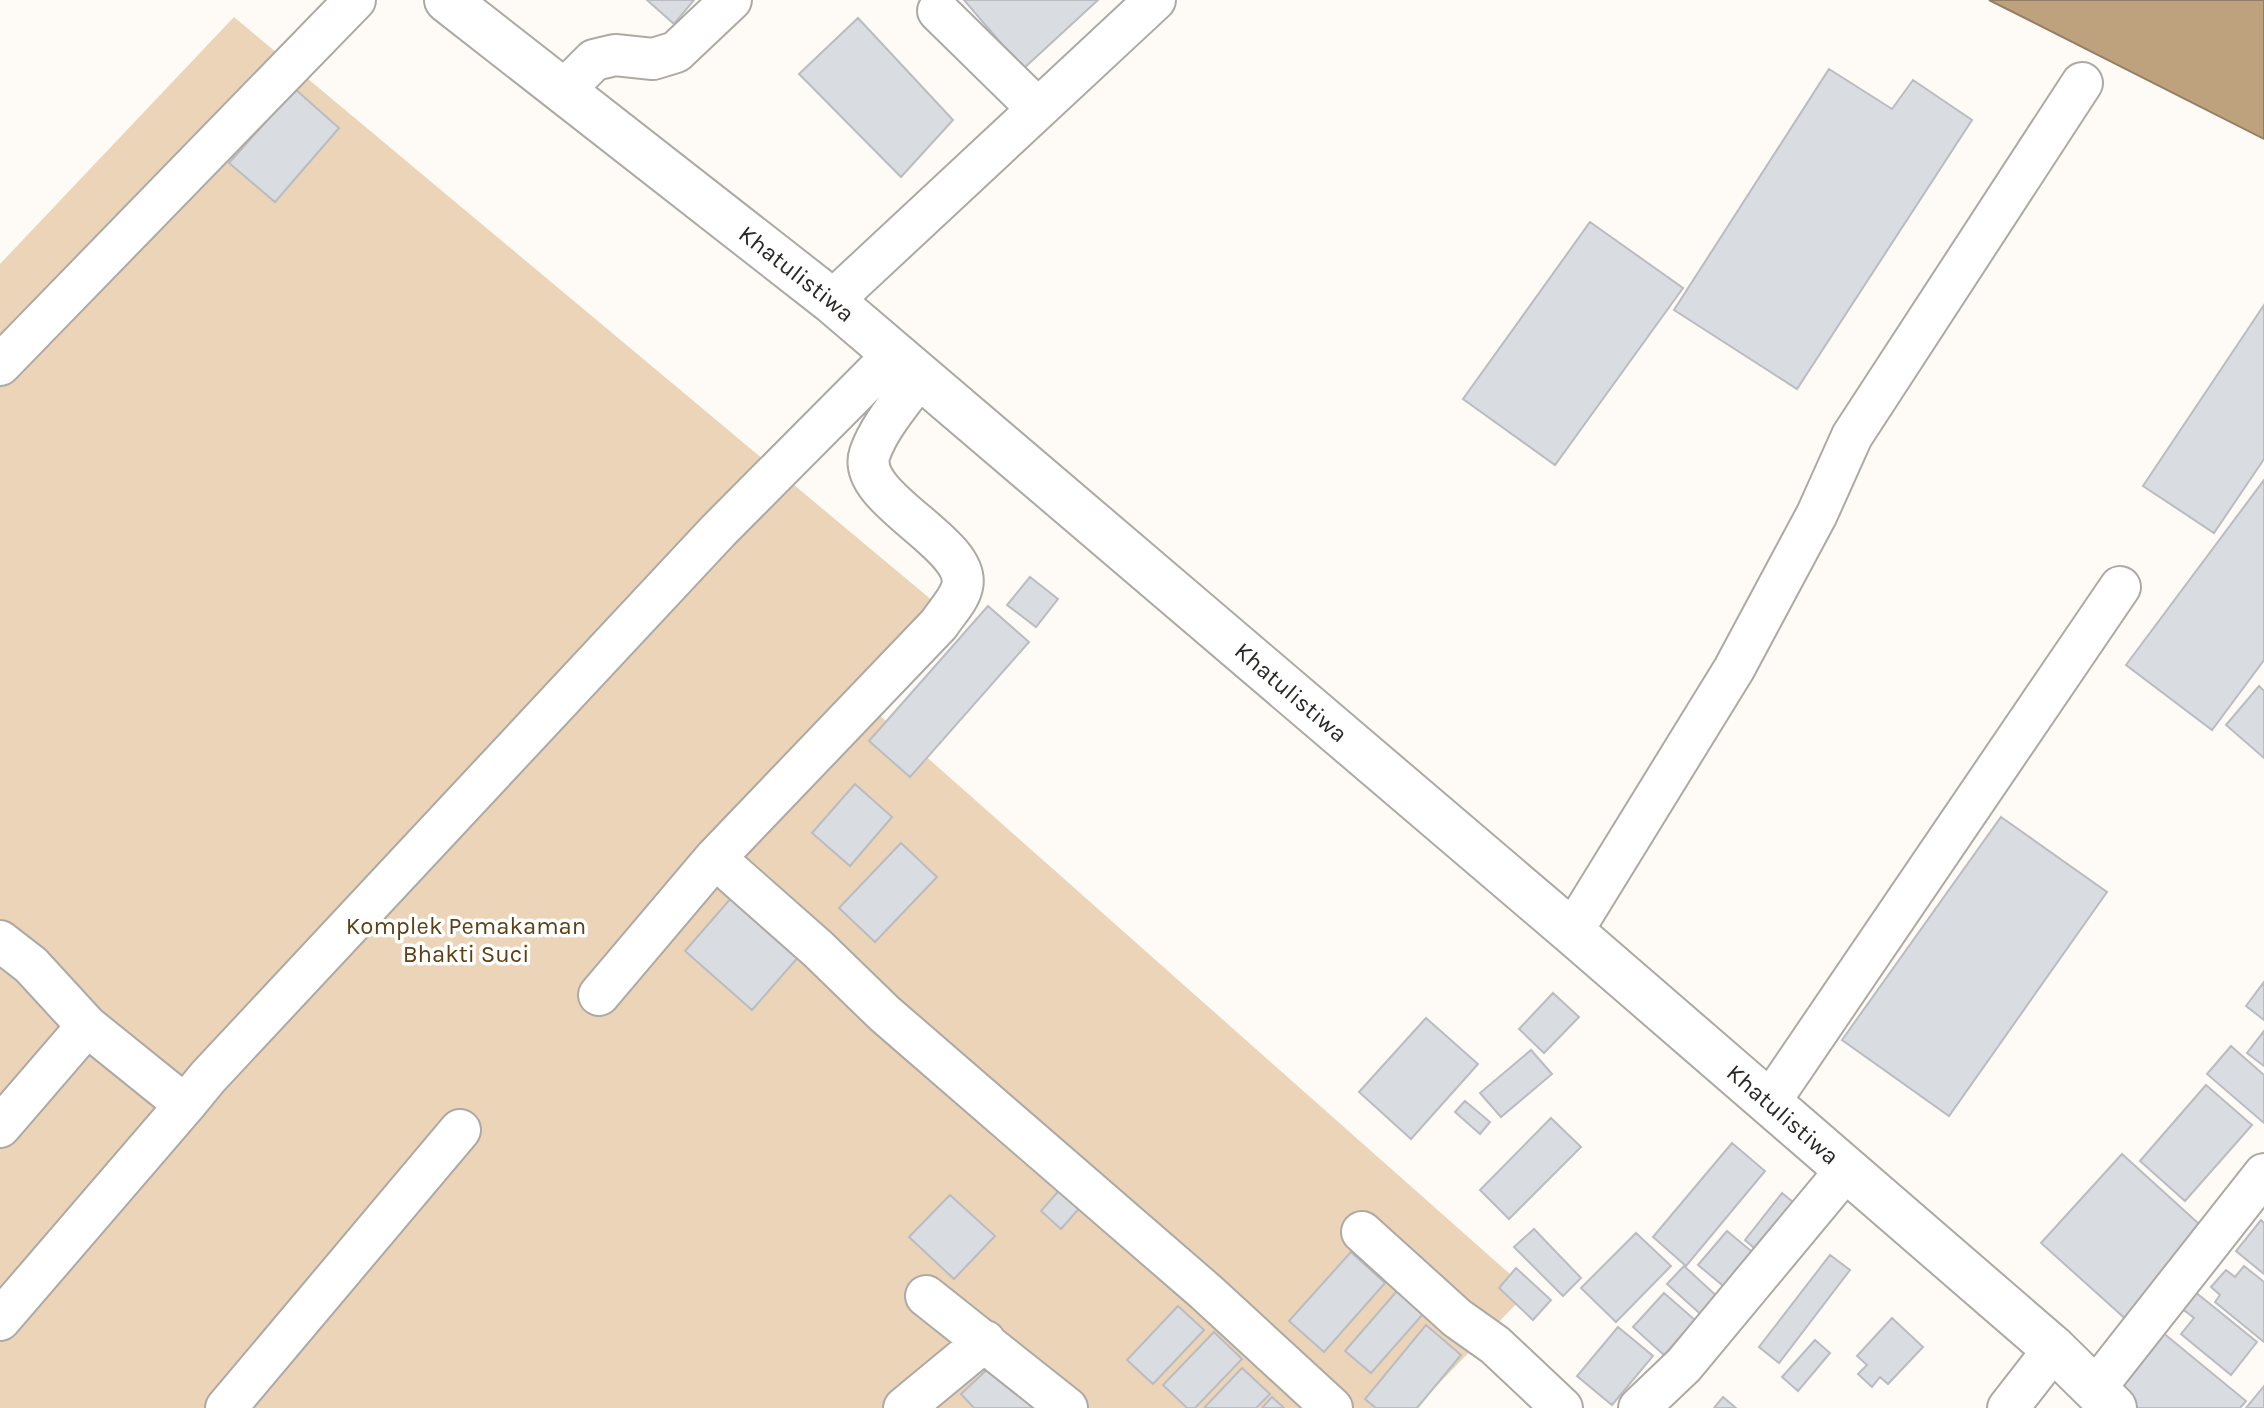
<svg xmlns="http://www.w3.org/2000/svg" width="2264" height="1408" viewBox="0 0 2264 1408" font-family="Karla,sans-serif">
<rect width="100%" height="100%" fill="#fefaf6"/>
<path fill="#ebd4b7" d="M234,17L958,622L869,706L1529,1291L1415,1408H0V264Z"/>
<path fill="#bea27e" stroke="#927e64" stroke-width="2" d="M1989,0H2264V139Z"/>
<path fill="#d9dce0" stroke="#babcc1" stroke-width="2" d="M647,0H694L674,24Z
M964,0H1098L1023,69Z
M858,18L953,120L901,177L799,74Z
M1829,69L1892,109L1913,80L1972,120L1797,389L1674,310Z
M295,89L339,128L275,202L229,163Z
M1590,222L1683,288L1555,465L1463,399Z
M2264,305V459L2214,533L2143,486Z
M2264,480V660L2212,730L2126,665Z
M1030,577L1058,599L1036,627L1007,605Z
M988,606L1029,642L910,777L869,741Z
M2259,686L2264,691V758L2226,725Z
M855,784L892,817L850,866L812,833Z
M2001,817L2107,892L1949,1116L1842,1040Z
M901,843L937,877L875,942L839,908Z
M732,897L800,955L752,1010L685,951Z
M2264,982V1020L2246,1006Z
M1553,993L1579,1017L1544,1053L1519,1029Z
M1426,1018L1478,1064L1411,1139L1359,1092Z
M2264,1031V1066L2247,1053Z
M2231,1046L2264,1075V1123L2207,1074Z
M1531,1050L1552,1074L1501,1117L1480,1093Z
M2206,1085L2252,1125L2185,1201L2140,1161Z
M1465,1101L1490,1122L1480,1134L1455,1112Z
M1551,1118L1581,1147L1509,1219L1480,1190Z
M1732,1143L1765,1171L1686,1266L1653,1237Z
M2122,1154L2209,1233L2129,1322L2041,1243Z
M1063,1186L1083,1204L1061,1229L1041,1211Z
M1782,1193L1799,1207L1761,1254L1745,1240Z
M950,1195L995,1236L954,1279L909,1237Z
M2261,1220L2264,1223V1274L2236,1251Z
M1534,1229L1581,1278L1563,1296L1514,1247Z
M1727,1231L1756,1255L1727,1289L1698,1265Z
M1636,1233L1671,1266L1616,1322L1581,1288Z
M1351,1252L1385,1283L1324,1352L1289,1321Z
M1830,1255L1850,1270L1779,1363L1759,1347Z
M1684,1266L1722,1301L1705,1318L1667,1284Z
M2244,1266L2264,1282V1342L2215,1302L2220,1295L2211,1287L2226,1270L2235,1277Z
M1516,1268L1551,1300L1533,1320L1499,1288Z
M2189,1287L2257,1342L2231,1375L2181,1334L2194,1318L2176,1304Z
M1397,1291L1423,1314L1371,1373L1345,1351Z
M1664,1293L1695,1320L1664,1355L1633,1327Z
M1178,1306L1204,1330L1153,1384L1127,1360Z
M1892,1318L1923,1347L1888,1384L1880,1377L1872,1387L1858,1374L1867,1365L1857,1356Z
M1426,1325L1461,1355L1417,1408H1376L1365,1399Z
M1618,1327L1653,1356L1612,1405L1577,1376Z
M2156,1327L2246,1401L2240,1408H2135L2108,1385Z
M1214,1332L1242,1359L1195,1408H1187L1163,1385Z
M1815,1340L1830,1353L1798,1391L1782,1377Z
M993,1364L1032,1407L1031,1408H974L961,1394Z
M1242,1368L1270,1394L1256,1408H1204Z
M2264,1386V1408H2246Z
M1272,1397L1284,1408H1262Z
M1723,1397L1736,1408H1714Z"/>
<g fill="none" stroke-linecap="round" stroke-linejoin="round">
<g stroke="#ada9a5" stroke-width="44">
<path id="minor" d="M938,11L1038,109
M562,92L594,60L615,55L653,59L676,52L731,0
M832,301L1155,0
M0,365L355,0
M715,858L818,949L885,1014L1206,1292L1332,1408
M1572,932L1734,669L1817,514L1852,436L2082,83
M0,941L31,965L87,1026
M599,995L715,858L939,624C946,613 959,600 962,587C973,543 854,499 870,453C880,425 903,400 920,376
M1769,1103L2120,587
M0,1127L87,1026L185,1105L208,1077L718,531L894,354
M1362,1232L1457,1318L1495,1345L1562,1408
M926,1296L1067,1408
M0,1320L185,1105
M2094,1390L2264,1174
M226,1408L460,1130
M904,1408L985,1341
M1639,1408L1684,1365L1846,1170
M2008,1408L2054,1349"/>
</g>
<g stroke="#ada9a5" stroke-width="48">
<g id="highway">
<path id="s1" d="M447,0L832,301L1572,932L2054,1349L2114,1408"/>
</g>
</g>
<use href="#minor" stroke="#fff" stroke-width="40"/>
<use href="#highway" stroke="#fff" stroke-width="44"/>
</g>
<g text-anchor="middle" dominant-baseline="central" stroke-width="7" stroke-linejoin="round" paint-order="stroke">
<g font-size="24" fill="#2a2927" stroke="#fff">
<text stroke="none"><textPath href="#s1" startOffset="444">Khatulistiwa</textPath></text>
<text stroke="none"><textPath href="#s1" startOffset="1092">Khatulistiwa</textPath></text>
<text stroke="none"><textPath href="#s1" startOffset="1740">Khatulistiwa</textPath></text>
</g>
<g font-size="24" fill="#5e4015" stroke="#fff">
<text x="466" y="926">Komplek Pemakaman<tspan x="466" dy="28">Bhakti Suci</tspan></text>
</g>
</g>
</svg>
